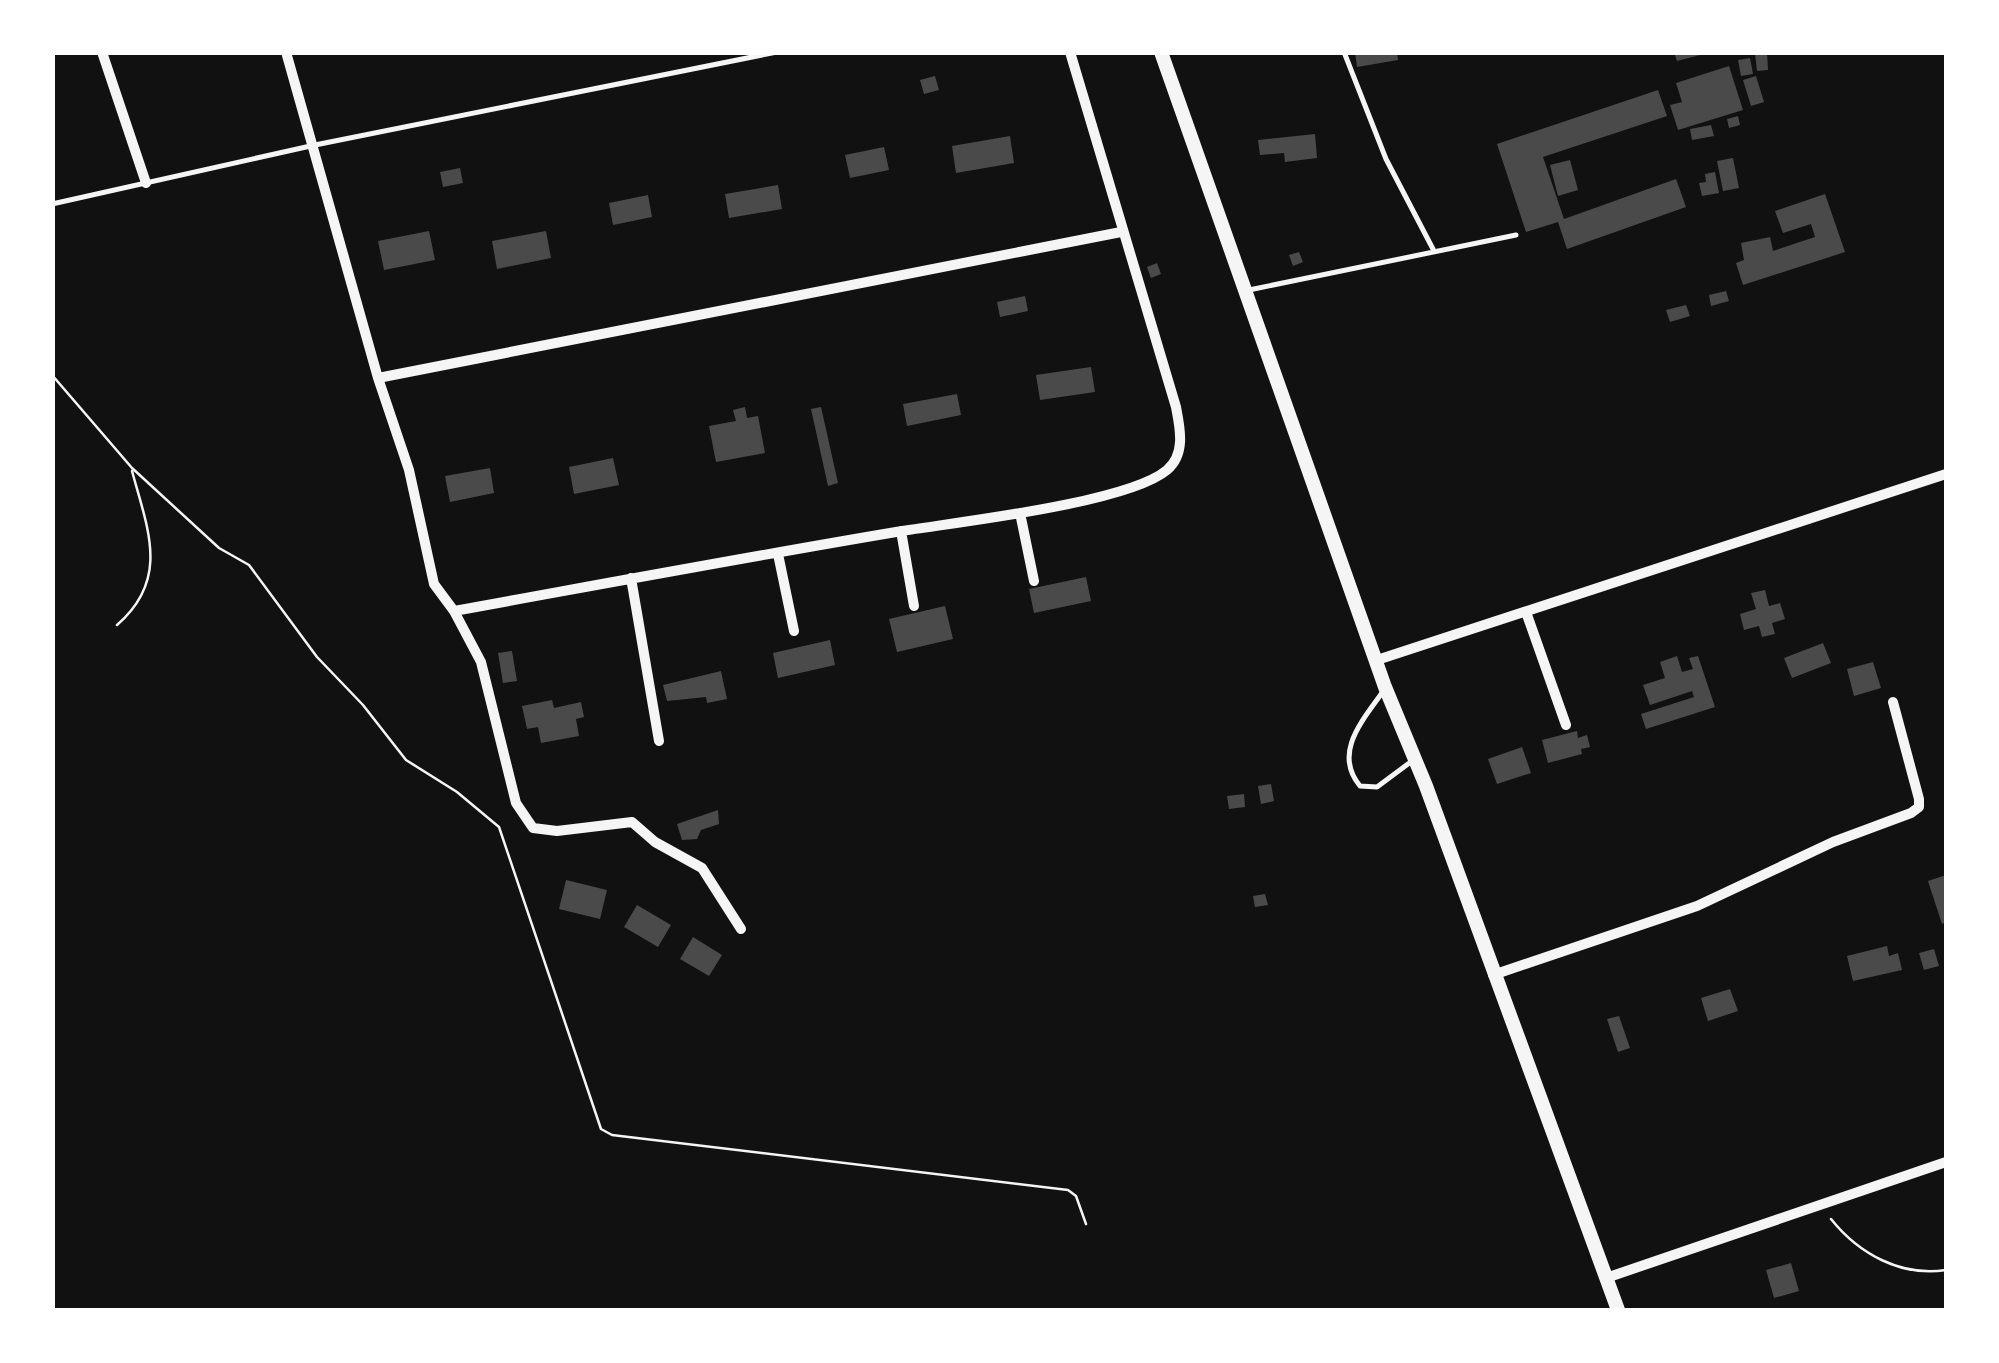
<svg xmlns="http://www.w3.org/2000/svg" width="1999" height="1363" viewBox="0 0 1999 1363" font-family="Signika,sans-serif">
<rect width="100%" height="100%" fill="#111"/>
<path fill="#4a4a4a" d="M1355,52H1397L1398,60L1357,67Z
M1674,52H1704V54L1677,61Z
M1767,52L1768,70L1757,71L1755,53Z
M1750,58L1753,74L1741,76L1738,60Z
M1729,66L1743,110L1678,130L1670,105L1682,102L1676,83Z
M935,76L939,90L924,94L920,80Z
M1756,76L1764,102L1751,106L1743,80Z
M1658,90L1667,116L1543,157L1564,219L1676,179L1686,207L1567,249L1558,222L1526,232L1497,144Z
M1738,116L1740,125L1729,128L1727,119Z
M1711,125L1714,136L1692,140L1690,129Z
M1315,134L1317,158L1285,162L1284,153L1260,155L1258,140Z
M1010,136L1014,163L956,173L952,146Z
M884,147L889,170L850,178L845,155Z
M1733,158L1739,188L1723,191L1717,161Z
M1570,160L1578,190L1558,196L1550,165Z
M460,168L463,183L443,187L440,172Z
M1715,172L1719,193L1702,196L1699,183L1706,182L1705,174Z
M778,185L782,209L729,218L725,194Z
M1825,194L1845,252L1743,285L1736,263L1744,260L1741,243L1770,237L1773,251L1815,237L1811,224L1783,233L1775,211Z
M648,195L652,217L613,225L609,203Z
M429,231L435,260L384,270L378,241Z
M546,231L551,258L497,269L492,241Z
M1299,252L1303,262L1293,266L1289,255Z
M1157,263L1161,274L1151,278L1147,267Z
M1726,291L1729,301L1711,306L1709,295Z
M1025,296L1028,311L1000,317L997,302Z
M1686,305L1690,316L1670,322L1666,310Z
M1091,367L1095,392L1040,400L1036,375Z
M957,394L961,415L907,426L903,404Z
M745,407L747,418L758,416L765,453L716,462L709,426L736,421L733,410Z
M821,407L838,483L828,486L811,409Z
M613,458L619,485L574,494L569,467Z
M490,468L494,493L450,502L445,476Z
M1086,577L1091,601L1034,613L1029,589Z
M1765,590L1769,606L1780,603L1785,619L1772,623L1775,634L1762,637L1759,626L1744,630L1740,614L1756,609L1751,593Z
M945,606L953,639L897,652L889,619Z
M830,640L835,665L778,678L773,653Z
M1823,643L1831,663L1792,678L1784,658Z
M512,651L517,681L503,683L498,653Z
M1677,656L1682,672L1693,669L1689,658L1698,656L1715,707L1646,729L1641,714L1694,697L1692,691L1650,705L1643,685L1665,678L1660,662Z
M1873,662L1881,688L1854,696L1847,669Z
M721,671L727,699L707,703L706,697L667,701L663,685Z
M552,700L554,708L581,702L584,717L576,719L579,736L541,743L538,727L527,729L522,706Z
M1577,731L1578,738L1587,735L1590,747L1581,749L1582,754L1548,763L1542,740Z
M1522,747L1531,773L1497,784L1488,759Z
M1271,784L1274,801L1261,804L1258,786Z
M1244,794L1245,807L1229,809L1227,796Z
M718,810L719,824L701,830L697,839L682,840L677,824Z
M1946,875V922L1942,924L1928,881Z
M566,880L607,890L600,919L559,909Z
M1265,894L1268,905L1255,907L1253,896Z
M637,905L671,925L658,947L624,927Z
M693,937L722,955L709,976L680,959Z
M1887,946L1889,956L1898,953L1902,970L1853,981L1847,956Z
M1934,949L1939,966L1924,970L1919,953Z
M1730,989L1738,1011L1708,1021L1701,998Z
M1619,1016L1630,1048L1618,1052L1607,1019Z
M1791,1263L1799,1291L1774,1298L1766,1270Z"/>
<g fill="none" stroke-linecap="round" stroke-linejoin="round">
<path stroke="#f5f5f5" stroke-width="2.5" d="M52,375L132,468L219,548L249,565L317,657L363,705L406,760L457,792L499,827L601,1129L612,1135L1068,1190L1076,1196L1086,1224
M117,625C170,579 148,530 132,471
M1831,1219C1859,1254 1901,1277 1946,1270"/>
<path stroke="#f5f5f5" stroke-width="5" d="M1344,52L1386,159L1434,251
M52,204L315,145L777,52
M1249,290L1516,235
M1384,690C1364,719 1332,752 1360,786L1377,787L1412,761"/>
<path stroke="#f5f5f5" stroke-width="10" d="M102,52L146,183
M286,52L378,378L409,470L434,584L454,611C603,584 753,556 902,531C958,522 1128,503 1167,470C1186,454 1180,428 1176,407L1070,52
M378,378L1121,232
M1020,513L1034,581
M901,531L914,606
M778,554L794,631
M631,578L659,741
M454,611L481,662L516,803L533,828L557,831L632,822L655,842L702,868L741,929
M1526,612L1566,725
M1377,660L1946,474
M1493,975L1697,906L1833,842L1911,813L1919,807V799L1893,702
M1606,1278L1946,1162"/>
<path stroke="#f5f5f5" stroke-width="14" d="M1161,52L1385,687L1426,786L1618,1310"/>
</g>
<rect width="1999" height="1363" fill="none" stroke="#ffffff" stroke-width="110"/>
</svg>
